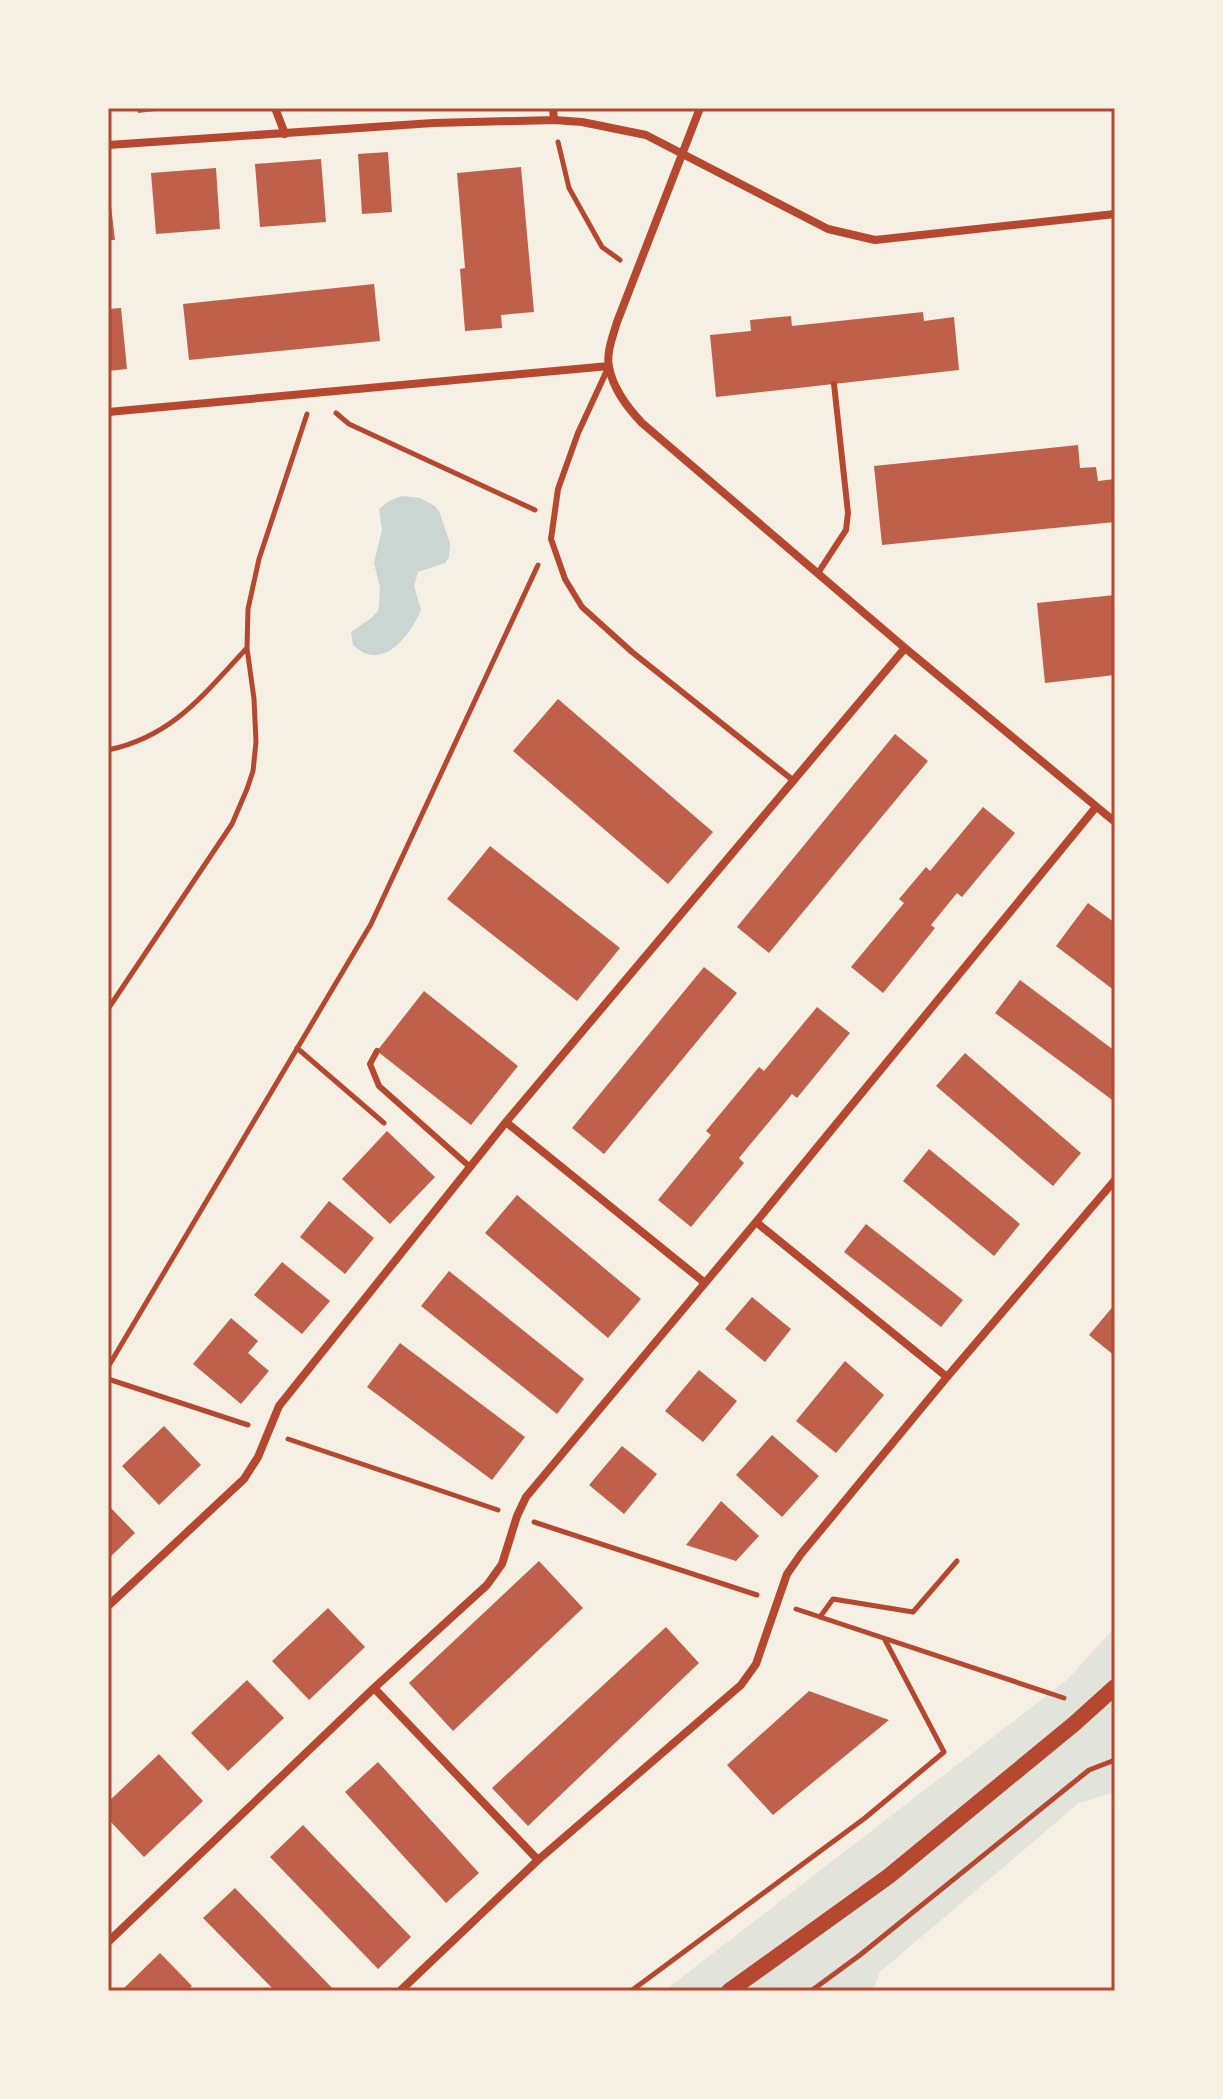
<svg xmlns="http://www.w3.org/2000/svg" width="1223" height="2099" viewBox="0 0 1223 2099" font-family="'IBM Plex Sans',sans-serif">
<rect width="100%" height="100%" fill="#f6efe4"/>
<path fill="#e2e4dc" d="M1115,1627V1792L1079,1803L880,1972L873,1991H664L1067,1680Z"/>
<path fill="#c9d6d2" d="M402,496L420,498L435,506L439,511L450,543L449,557L445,563L418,572L414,586L421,610C410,636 382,673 353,645L351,632L370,619L378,611L379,605L380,587L374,563L382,530L379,509L389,501Z"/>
<path fill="#bf614a" d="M137,108H164V110L138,113Z
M388,152L392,212L362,214L358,154Z
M321,159L326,222L260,227L255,164Z
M521,167L534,312L501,315L502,328L465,331L460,269L465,268L457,173Z
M216,168L220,229L156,234L151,173Z
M108,197H110L115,240H108Z
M374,284L380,341L189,360L183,304Z
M121,308L127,369L108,371V309Z
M923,312L924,321L954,317L959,370L716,397L710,335L751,331L750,320L791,316L792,326Z
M1078,445L1080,468L1096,467L1098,481L1115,479V522L882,545L874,466Z
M1115,595V675L1045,683L1037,603Z
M558,699L713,832L668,884L513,751Z
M895,734L928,761L769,953L737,927Z
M983,807L1015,833L962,897L957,893L931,925L935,928L883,993L851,967L904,903L899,899L926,867L930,871Z
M490,846L620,948L577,1001L447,899Z
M1088,903L1115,923V991L1056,946Z
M704,967L737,993L604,1154L572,1128Z
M1020,980L1115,1051V1102L995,1013Z
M424,991L518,1066L471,1125L377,1051Z
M817,1007L850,1033L797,1098L792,1094L739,1158L744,1163L691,1227L658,1200L711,1135L706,1131L759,1067L764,1071Z
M965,1053L1081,1153L1053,1186L936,1086Z
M387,1131L435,1177L390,1224L342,1179Z
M929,1149L1020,1224L994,1256L903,1181Z
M517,1195L641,1299L608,1338L485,1233Z
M329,1201L374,1238L345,1274L300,1237Z
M866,1224L963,1300L941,1327L844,1252Z
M282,1262L330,1301L302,1334L254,1295Z
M449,1271L584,1379L557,1414L421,1306Z
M752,1297L791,1329L765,1362L725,1329Z
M1115,1304V1356L1089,1335Z
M231,1318L258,1341L248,1353L269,1371L241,1404L193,1364Z
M400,1343L525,1437L492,1480L367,1387Z
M845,1361L884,1395L836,1453L796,1421Z
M699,1370L737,1401L703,1442L665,1411Z
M164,1426L201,1465L159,1505L122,1466Z
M772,1435L819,1476L782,1517L736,1475Z
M622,1446L657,1474L624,1514L589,1485Z
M721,1501L759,1536L736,1561L686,1545Z
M108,1505L135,1533L108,1559Z
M539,1561L583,1608L453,1731L409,1683Z
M328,1608L365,1647L309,1700L272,1661Z
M666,1627L699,1663L528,1826L492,1788Z
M247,1680L284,1718L228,1771L191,1733Z
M809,1691L889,1720L773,1815L727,1765Z
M159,1754L203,1801L144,1857L108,1819V1802Z
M378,1762L479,1873L446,1903L345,1792Z
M303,1825L411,1937L378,1969L270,1857Z
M235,1888L335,1991H275L203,1918Z
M160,1953L192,1986L186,1991H121Z"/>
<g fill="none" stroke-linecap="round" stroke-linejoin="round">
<path stroke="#b5482f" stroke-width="5" d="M558,142L569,188L602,247L620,260
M336,413L349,424L535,510
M108,750C173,736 203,695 246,649
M108,1009L232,824L247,789L253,771L256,742L254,699L247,648L248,609L259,559L307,414
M297,1048L384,1123
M108,1367L371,924L538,565
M108,1379L248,1425
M288,1439L498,1510
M534,1522L757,1595
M796,1609L1064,1698
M820,1617L833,1599L913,1612L957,1561
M631,1991L865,1818L944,1752L885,1640
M811,1991L860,1955L1089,1770L1115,1760"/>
<path stroke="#b5482f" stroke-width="6" d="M609,366L578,433L558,489L551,539L565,579L582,607L632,652L794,781
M818,573L846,530L848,513L834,384
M377,1051L370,1064L379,1086L470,1167"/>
<path stroke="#b5482f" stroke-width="8" d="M275,108L285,134
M553,108L554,120
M700,108L617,322C613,336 606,353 609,367C613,389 627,407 642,423L905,648L1115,822
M108,145L433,123L554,120L582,122L646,135L828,229L875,240L1115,214
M108,412L609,366
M506,1122L705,1283
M756,1222L947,1377
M108,1606L244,1479L258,1457L279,1406L506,1122L905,648
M374,1688L538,1860
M108,1942L374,1688L487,1585L502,1564L517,1516L526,1497L756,1222L1096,807
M400,1991L538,1860L741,1685L756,1664L787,1574L801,1554L947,1377L1115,1180"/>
<path stroke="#b5482f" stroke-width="16" d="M729,1991L889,1876L1074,1724L1115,1687"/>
</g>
<rect width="1223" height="2099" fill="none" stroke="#f6efe4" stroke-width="220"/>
<rect x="110" y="110" width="1003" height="1879" fill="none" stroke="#b5482f" stroke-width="3"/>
</svg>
